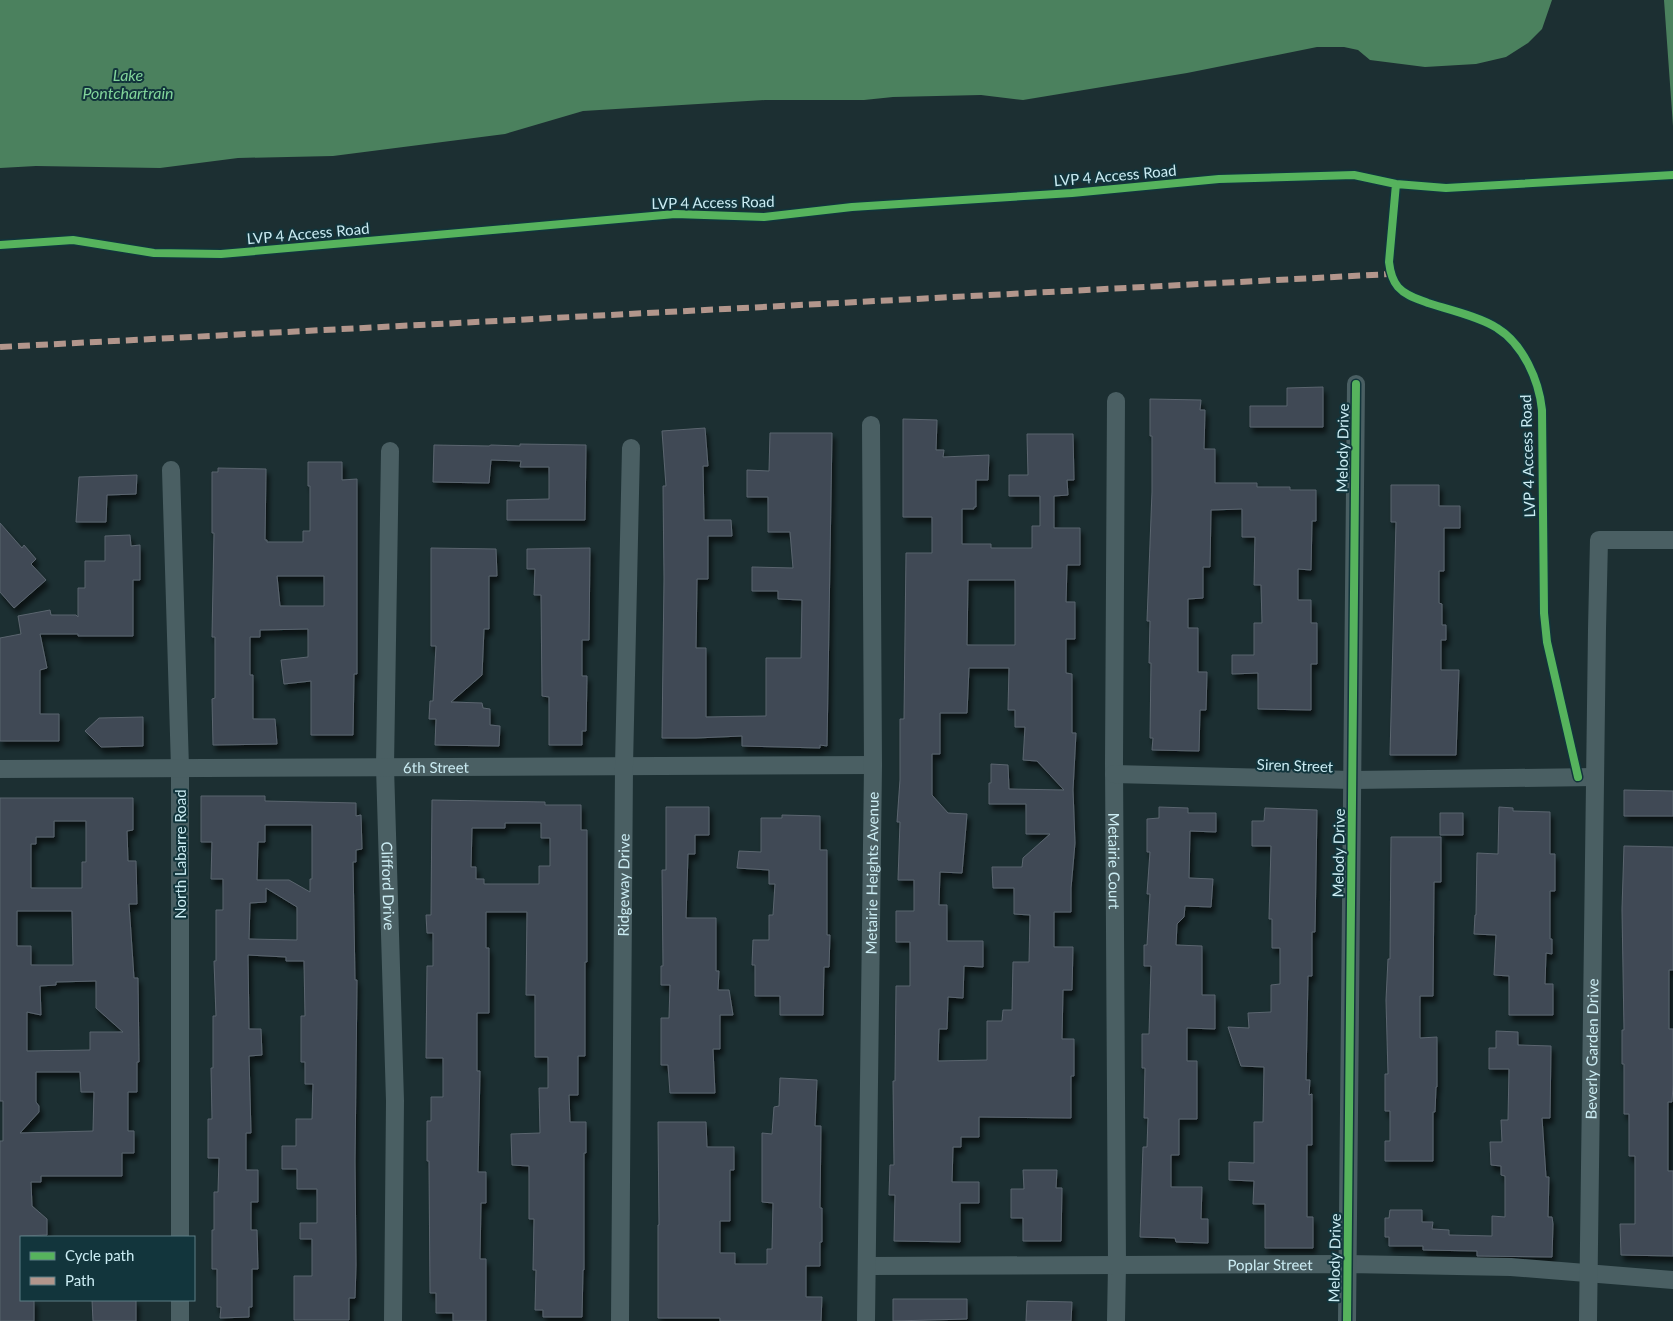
<svg xmlns="http://www.w3.org/2000/svg" width="1673" height="1321" viewBox="0 0 1673 1321" font-family="Lato,sans-serif">
<defs>
<filter id="shadow"><feDropShadow dx="3" dy="5.5" stdDeviation="2.5" flood-color="#0009"/></filter>
</defs>
<rect width="100%" height="100%" fill="#1c2f32"/>
<path fill="#4b815e" d="M0,0H1552L1542,29L1528,43L1506,57L1476,64L1425,67L1370,60L1358,50L1344,47H1317L1187,73L1023,100L981,95L893,97L864,100H765L583,111L505,134L333,156L238,158L160,168L36,166L0,168Z
M1664,0H1673V126Z"/>
<path fill="#3f4955" stroke="#5b656f" fill-rule="evenodd" filter="url(#shadow)" d="M1323,387V427H1250V406H1287V388Z
M1150,399L1201,400L1200,410H1205L1204,449H1215V483H1257V487H1290V490H1316V521H1312L1311,570L1298,569V600H1311V623H1317V664H1311V710L1258,709V673L1232,674V655H1254V623H1262L1261,585H1254L1255,537H1242V509L1211,510L1210,567H1203V598L1188,599V628H1198V672H1207L1206,710H1200L1199,751L1152,750L1153,738H1150L1151,663H1149L1150,621H1147L1152,492V436H1150Z
M903,419L937,420L936,450H944L943,457L989,455L988,480H976V507H974V509H962V544H991V548H1032V526H1040V496H1009V475H1028L1027,434H1073L1074,480H1067L1068,495L1054,496V528H1080V565H1067L1066,602H1075V639H1066V673L1072,674V733H1076L1073,790L1075,843L1071,888V912H1054V947H1073L1072,990H1063L1062,1039H1074V1076H1071V1118L979,1117V1137H961V1147H953L952,1182H979V1203H960V1242L894,1241L895,1195H889L890,1165H894L893,1081H895L896,986H910V942H896V911H914V880H898L900,822H897L900,780V719H904L906,553H932V517H903ZM968,580H1015V645H967ZM969,668H1009L1008,710H1015V727H1025L1023,760L1037,761L1064,790L1009,789L1008,765L991,764V783H989V804H1026V834H1050L1023,858L1022,867H992L993,888H1014V914L1030,915L1029,962H1013L1012,1010H1003L1002,1021H987V1060L938,1061L939,1029H947L948,997L963,998L964,966L983,967V941H947V905H939L940,872L962,873L967,814L948,813L932,795V754H940V713H967Z
M705,428L708,466H703L704,520H731L732,536H708V579H697L696,648H706V717L766,716V658H801L802,600L778,599V591H752V567L793,568L790,532H768V497H747V470L769,471L770,433H832L827,746L820,745V748L742,746V736L696,738H662L664,579L663,486H666L662,431Z
M520,444L586,445L585,520H507V500L549,499V467H520L521,461L491,460L489,483L433,482L434,445L489,446L491,445L520,446Z
M308,462H342V480L357,479V674H354L353,735H311V681L284,684L281,660L308,657V629L260,630V637H250V675H253V719H275L277,744L213,745L212,699L215,698V637H212L214,533H212V472H218V468L266,469L265,540H267V542H303V531H310V486H308ZM277,576H324V606H280Z
M137,475L136,494L107,495L106,522H76L79,477Z
M1391,485H1439V506H1460V528H1444V571H1439V603L1442,604V625H1446V640H1441V670H1459L1456,755H1390L1396,522H1391Z
M0,523L22,548L24,545L36,559L31,564L46,580L14,608L0,592Z
M130,535L131,546L140,545V580H133V636H78V634H40L47,668L40,670V714H59V741H0V638L21,634L18,616L50,610L51,615H76L78,617V588H85V561H105V536Z
M431,548L496,549L497,576H489V629H484L482,675L451,702L482,703L483,708L490,709V725L500,726L499,746L435,745L436,719H429L430,701H433L436,646H431Z
M590,548L589,640H582V676H587L586,731H582V745H549V697L542,696L541,595H534L535,569H527V549Z
M143,717V746L101,747L85,731L99,718Z
M1624,790L1673,791V816H1624Z
M201,796H265V801L356,803V816L361,815L362,849L356,850V862H353L355,980H357L355,1161L356,1265L355,1298H349V1320H294V1276H312V1239H300V1223H317V1189H297V1169H282V1146H296V1119H312L313,1084H305V1062H301V1016H305L304,961H286V957L248,955L249,1029H261L262,1055L249,1056L251,1133H246V1170H258V1202H251V1230H257L258,1269H252V1307H249V1317L220,1318L221,1307H217V1269H212V1230H214V1192H218L219,1158H208V1119H212L211,1068H213V1016H216L214,961H216V910H223V879H211L212,842H201ZM265,825H312V879H310V892L289,880H257L258,842H265ZM266,888L297,907V940L249,939L250,903L266,902Z
M0,798H133V830L127,831L128,861H136L137,904H129L134,978H138L139,1062H137V1092H128V1131H134V1153H122V1176H41V1182H31L32,1206L47,1219V1235L21,1236V1300H34V1321H0V1141H3V1101H0ZM54,821H86V862H82V888H31V844H36V837H54ZM17,911H72L73,965H31V946H17ZM96,981V1008L123,1032H90V1050L27,1051V1012L41,1015L40,986L56,985V982ZM36,1072H80L81,1092H94L93,1131L20,1133L39,1112V1106L36,1102Z
M432,800L545,802V805H581V830H587V962H585V1056H578V1095H569L570,1122H586V1153H584V1270H583L582,1317H543V1310H535L536,1270H533L534,1219H529V1166L512,1165L511,1134L540,1133L539,1088H548V1057H535V995H526L527,912H486V948H489V1013H477V1071H480L478,1172H486V1203H481L480,1259H486V1321H453V1313H436V1293H430L429,1161H427V1121H431V1097H443V1058H426L427,966H433V933H427L426,915H431ZM505,823H541V838H550V866H539V884H484V879H476V867H471L472,828H505Z
M666,807H709V835H695V854H688L686,918H716V971H719L718,990H729L733,1015H720V1049H713L715,1093H670L668,1065H661V1018H669L670,985H661V966H663L662,870H666Z
M1159,807L1188,808V813H1216V832L1190,831L1189,878L1213,879L1211,907L1185,906L1184,917L1177,924L1176,945L1202,946V995H1215V1029L1187,1028V1061H1197V1119H1179V1155H1171V1187H1202L1201,1219H1208V1243L1176,1242L1175,1238L1140,1237L1143,1147H1147L1148,1118H1144L1145,1068H1142V1034H1149L1151,966H1144V945H1147L1150,894H1147L1150,852H1147V819L1159,818Z
M1499,807L1513,808V811L1550,812V854H1555V891H1550V939H1552V954L1546,953L1545,984H1553V1015H1509V976L1494,975L1496,935L1474,934L1475,915H1476L1477,853L1498,854Z
M1265,808L1317,810L1315,932H1312V976H1308L1306,1080H1310L1309,1095L1312,1094V1145H1307V1217H1313V1248H1265V1204H1253L1254,1181L1229,1180V1162L1254,1163V1122H1263L1264,1067L1241,1066L1228,1027L1249,1028L1248,1013L1271,1012V985L1280,984V948H1272V919H1269L1271,846H1252V821H1264Z
M1440,813H1463V835H1440Z
M782,815L820,816V850H827V935H830L829,967H824L823,1015H780V996H755V965H752L753,940H769V915H773L775,884H769V870L737,868L739,851L761,852V818H782Z
M1391,837H1441V882H1434L1433,996H1420V1038L1437,1037V1087H1436L1435,1112H1433V1161H1385V1141H1390V1111H1385V1074H1388L1386,1000L1388,959H1390Z
M1624,846L1673,847V970H1669V1029H1673V1085L1672,1102H1668V1171H1673V1256L1621,1255L1620,1224H1635V1156H1629V1114H1624V1064H1622V1030H1624L1622,909Z
M1496,1031L1518,1032V1045L1551,1046L1550,1118H1542L1546,1177H1549L1548,1217H1552L1553,1224L1552,1257L1477,1256V1251L1423,1250V1246H1389V1237H1385V1218H1389L1390,1210H1422V1222H1433L1432,1229L1449,1230V1235L1492,1236V1216L1505,1217V1176L1501,1175V1166L1491,1165L1490,1142H1502L1501,1120H1508L1509,1069H1489V1048H1496Z
M780,1078L817,1080L815,1126H821L820,1208H822V1242H820V1266H806V1297H822L821,1321H720V1318H658V1225H659L658,1122H706L707,1147H734V1170H730V1221H720V1253H735V1264H767V1249H772L773,1203L762,1202V1133L772,1134L774,1107L779,1106Z
M1023,1170H1057L1056,1188H1062L1061,1241H1023V1218H1011V1189H1024Z
M893,1299H967V1319L893,1321Z
M92,1300H136V1321H93Z
M1027,1301L1072,1302L1071,1321H1026Z"/>
<g fill="none" stroke-linecap="round" stroke-linejoin="round">
<g stroke="#4a5f63" stroke-width="18">
<path id="s1" d="M1116,401L1114,763L1117,1265L1116,1321"/>
<path id="s2" d="M390,451L385,767L395,1101L393,1321"/>
<path d="M171,470L180,768V1237"/>
<path id="s3" d="M0,769L873,765"/>
<path d="M1114,774L1352,780L1595,777"/>
<path id="s4" d="M868,1266L1348,1264L1511,1267L1673,1280"/>
<path d="M180,1300V1321"/>
<path id="s5" d="M620,1321L624,766L631,448"/>
<path id="s6" d="M866,1321L873,765L871,425"/>
<path d="M1347,1321L1356,384"/>
<path id="s7" d="M1588,1321L1597,629L1599,540H1673"/>
</g>
<path stroke="#b2968c" stroke-width="6" stroke-dasharray="12 6" stroke-linecap="butt" d="M0,347L1391,274"/>
<g stroke="#12353c" stroke-width="11">
<path id="cycleway" d="M1396,184L1389,262C1390,271 1392,280 1398,287C1406,296 1418,299 1428,303C1447,309 1481,317 1497,328C1523,344 1539,380 1542,410L1544,613L1547,642L1578,777
M0,245L73,240L154,253L221,254L675,214L764,217L852,207L1072,193L1219,179L1354,175L1396,184L1446,188L1673,175
M1347,1321L1356,384"/>
</g>
<use href="#cycleway" stroke="#56b35d" stroke-width="8"/>
</g>
<g text-anchor="middle" dominant-baseline="central" stroke-width="4" stroke-linejoin="round" paint-order="stroke">
<g font-size="15" fill="#cbecf3" stroke="#12353c">
<text transform="translate(1115 175) rotate(-5)">LVP 4 Access Road</text>
<text transform="translate(713 202) rotate(-1)">LVP 4 Access Road</text>
<text transform="translate(308 233) rotate(-5)">LVP 4 Access Road</text>
<text transform="translate(1342 448) rotate(-89)">Melody Drive</text>
<text transform="translate(1527 456) rotate(-92)">LVP 4 Access Road</text>
<text transform="translate(1295 765) rotate(2)">Siren Street</text>
<text stroke="none"><textPath href="#s3" startOffset="436">6th Street</textPath></text>
<text transform="translate(1338 853) rotate(-89)">Melody Drive</text>
<text transform="translate(180 854) rotate(-90)">North Labarre Road</text>
<text stroke="none"><textPath href="#s1" startOffset="460">Metairie Court</textPath></text>
<text stroke="none"><textPath href="#s6" startOffset="448">Metairie Heights Avenue</textPath></text>
<text stroke="none"><textPath href="#s5" startOffset="436">Ridgeway Drive</textPath></text>
<text stroke="none"><textPath href="#s2" startOffset="435">Clifford Drive</textPath></text>
<text stroke="none"><textPath href="#s7" startOffset="272">Beverly Garden Drive</textPath></text>
<text transform="translate(1334 1258) rotate(-89)">Melody Drive</text>
<text stroke="none"><textPath href="#s4" startOffset="402">Poplar Street</textPath></text>
</g>
<g font-size="16" font-style="italic" fill="#81d49a" stroke="#12353c">
<text x="128" y="74">Lake<tspan x="128" dy="18">Pontchartrain</tspan></text>
</g>
</g>
<rect x="20" y="1236" width="175" height="65" fill="#12353c" stroke="#5c7e85"/>
<rect x="30" y="1252" width="25" height="8" fill="#56b35d" stroke="#5c7e85"/>
<text x="65" y="1261" font-size="15" fill="#cbecf3">Cycle path</text>
<rect x="30" y="1277" width="25" height="8" fill="#b2968c" stroke="#5c7e85"/>
<text x="65" y="1286" font-size="15" fill="#cbecf3">Path</text>
</svg>
